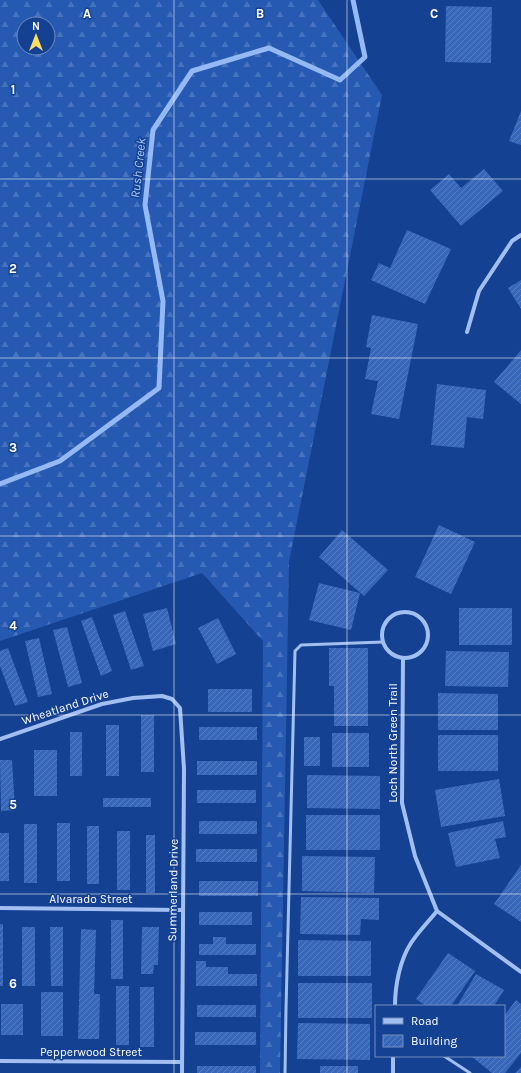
<svg xmlns="http://www.w3.org/2000/svg" width="521" height="1073" viewBox="0 0 521 1073" font-family="Karla,sans-serif">
<defs>
<pattern id="forest-firs" width="22" height="20" patternUnits="userSpaceOnUse"><rect width="22" height="20" fill="#2659b1"/><path d="M5 1l3.5 6h-7zM16 11l3.5 6h-7z" fill="#4772bd"/></pattern>
<pattern id="building-hatch" width="6" height="6" patternUnits="userSpaceOnUse"><rect width="6" height="6" fill="#3867b9"/><path d="M-1 1l2-2M0 6l6-6M5 7l2-2" fill="none" stroke="#567ec4"/></pattern>
</defs>
<rect width="100%" height="100%" fill="#144192"/>
<path fill="url(#forest-firs)" fill-rule="evenodd" d="M0,0H318L382,95L289,562L280,1073H260L263,641L202,573L0,641ZM24,24H48V48H24Z"/>
<g fill="none" stroke-linecap="round" stroke-linejoin="round">
<path stroke="#94b9f4" stroke-width="5" d="M0,484L60,461L159,388L163,301L145,205L153,130L192,71L269,48L340,80L365,57L353,0"/>
</g>
<path fill="url(#building-hatch)" d="M446,6L492,7L491,63L445,62Z
M521,111V145L509,141Z
M484,169L503,191L461,226L430,190L449,174L461,188Z
M407,230L451,249L425,304L371,280L379,263L390,268Z
M521,280V309L508,288Z
M372,315L418,324L399,419L371,414L378,381L365,379L371,348L366,347Z
M521,350V404L494,382Z
M437,384L486,390L483,419L467,417L464,448L431,445Z
M439,525L475,542L451,594L415,577Z
M342,530L388,570L364,596L319,557Z
M319,583L360,593L351,630L309,620Z
M167,608L176,644L153,651L143,614Z
M459,608H512V645H459Z
M125,611L144,666L131,670L113,615Z
M92,617L112,671L101,676L81,621Z
M218,618L236,654L217,664L198,628Z
M67,627L82,683L68,687L53,630Z
M39,638L52,694L38,697L25,641Z
M8,648L28,702L15,706L0,666V651Z
M329,648H368V726H334V686H329Z
M446,651L509,652L508,687L445,686Z
M208,689H252V712H208Z
M438,693L498,694V730H438Z
M141,715H154V772H141Z
M106,725H119V776H106Z
M199,727H257V740H199Z
M70,732H82V776H70Z
M332,733H369V767H332Z
M438,735H498V771H438Z
M304,737H320V766H304Z
M34,750H57V796H34Z
M0,760H12L15,810L1,811Z
M197,761H257V775H197Z
M307,775L380,776V809L307,808Z
M499,779L505,816L441,827L435,790Z
M197,790H256V803H197Z
M103,798H151V807H103Z
M306,815H380V850H306Z
M199,821H257V834H199Z
M503,821L506,837L495,839L500,858L456,867L448,833Z
M57,823H70V881H57Z
M24,824H37V883H24Z
M87,826H99V884H87Z
M117,831H130V890H117Z
M0,833H9V881H0Z
M146,835H155V893H146Z
M196,849H257V862H196Z
M302,856L375,857L374,893L302,891Z
M521,865V922L494,904Z
M199,881H258V896H199Z
M301,897L379,898V920L361,919L360,935L300,934Z
M199,912H252V925H199Z
M111,920H123V979H111Z
M0,924H3V986H0Z
M22,927H35V986H22Z
M50,927H63V986H51Z
M142,927H159L158,965H154L153,974H141Z
M81,929L96,930L94,994H100L99,1039H78Z
M213,937H226V944H256V955H199V944H213Z
M298,940L371,941V976H298Z
M448,953L475,971L451,1006H426L416,999Z
M196,961H206V967H228V974H257V986H196Z
M476,974L504,990L494,1006H457Z
M298,983H372V1018H298Z
M116,986H129V1045H116Z
M140,987H154V1047H140Z
M41,992H63V1036H41Z
M516,1000L521,1004V1053L505,1073H492L471,1056H504V1016Z
M1,1004H23V1035H1Z
M197,1005H256V1017H197Z
M298,1023L370,1024V1060L297,1059Z
M195,1032H256V1045H195Z
M197,1066H256V1073H197Z
M320,1066H358V1073H320Z
M521,1067V1073H515Z"/>
<g fill="none" stroke-linecap="round" stroke-linejoin="round">
<path stroke="#a2bff1" stroke-width="3" d="M444,1056L470,1073
M285,1073L286,1009L295,651L301,645L383,642"/>
<path stroke="#a2bff1" stroke-width="4" d="M467,332L479,291L512,241L521,235
M382 635a23 23 0 1 1 46 0a23 23 0 1 1-46 0Z
M403,658L402,803L415,856L437,911L521,972
M0,739L102,704L133,698L162,696L172,699L180,708L184,769L182,1073
M0,908L182,910
M395,1006C395,985 400,960 411,943C419,931 429,921 437,911
M0,1061L182,1062
M393,1073V1056"/>
</g>
<path fill="none" stroke="#fff" stroke-width="1" stroke-opacity="0.55" d="M174,0V1073M347,0V1073M0,179H521M0,358H521M0,536H521M0,715H521M0,894H521"/>
<g text-anchor="middle" dominant-baseline="central" stroke-width="3" stroke-linejoin="round" paint-order="stroke">
<g font-size="12" fill="#fff" stroke="#144192">
<text transform="translate(65 707) rotate(-18)">Wheatland Drive</text>
<text transform="translate(393 743) rotate(-90)">Loch North Green Trail</text>
<text transform="translate(173 890) rotate(-89)">Summerland Drive</text>
<text x="91" y="899">Alvarado Street</text>
<text x="91" y="1052">Pepperwood Street</text>
</g>
<g font-size="13" font-style="italic" fill="#aecaf8" stroke="#144192">
<text transform="translate(138 168) rotate(-84)">Rush Creek</text>
</g>
</g>
<g font-size="13" text-anchor="middle" font-weight="bold" fill="#fff" stroke="#144192" stroke-width="3" stroke-linejoin="round" paint-order="stroke">
<text x="87" y="18">A</text>
<text x="260" y="18">B</text>
<text x="434" y="18">C</text>
<text x="13" y="94">1</text>
<text x="13" y="273">2</text>
<text x="13" y="452">3</text>
<text x="13" y="630">4</text>
<text x="13" y="809">5</text>
<text x="13" y="988">6</text>
</g>
<rect x="375" y="1005" width="130" height="52" fill="#144192" stroke="#728dbe"/>
<rect x="383" y="1018" width="20" height="6" fill="#a2bff1" stroke="#728dbe"/>
<text x="411" y="1025" font-size="12" fill="#ffffff">Road</text>
<rect x="383" y="1035" width="20" height="12" fill="url(#building-hatch)" stroke="#728dbe"/>
<text x="411" y="1045" font-size="12" fill="#ffffff">Building</text>
<g transform="translate(36 36)"><circle r="19" fill="#144192" stroke="#728dbe"/>
<path d="M0-3L7 15L0 10L-7 15Z" fill="#ffdf62"/>
<text y="-6" font-size="11" font-weight="bold" text-anchor="middle" fill="#ffffff">N</text>
</g>
</svg>
